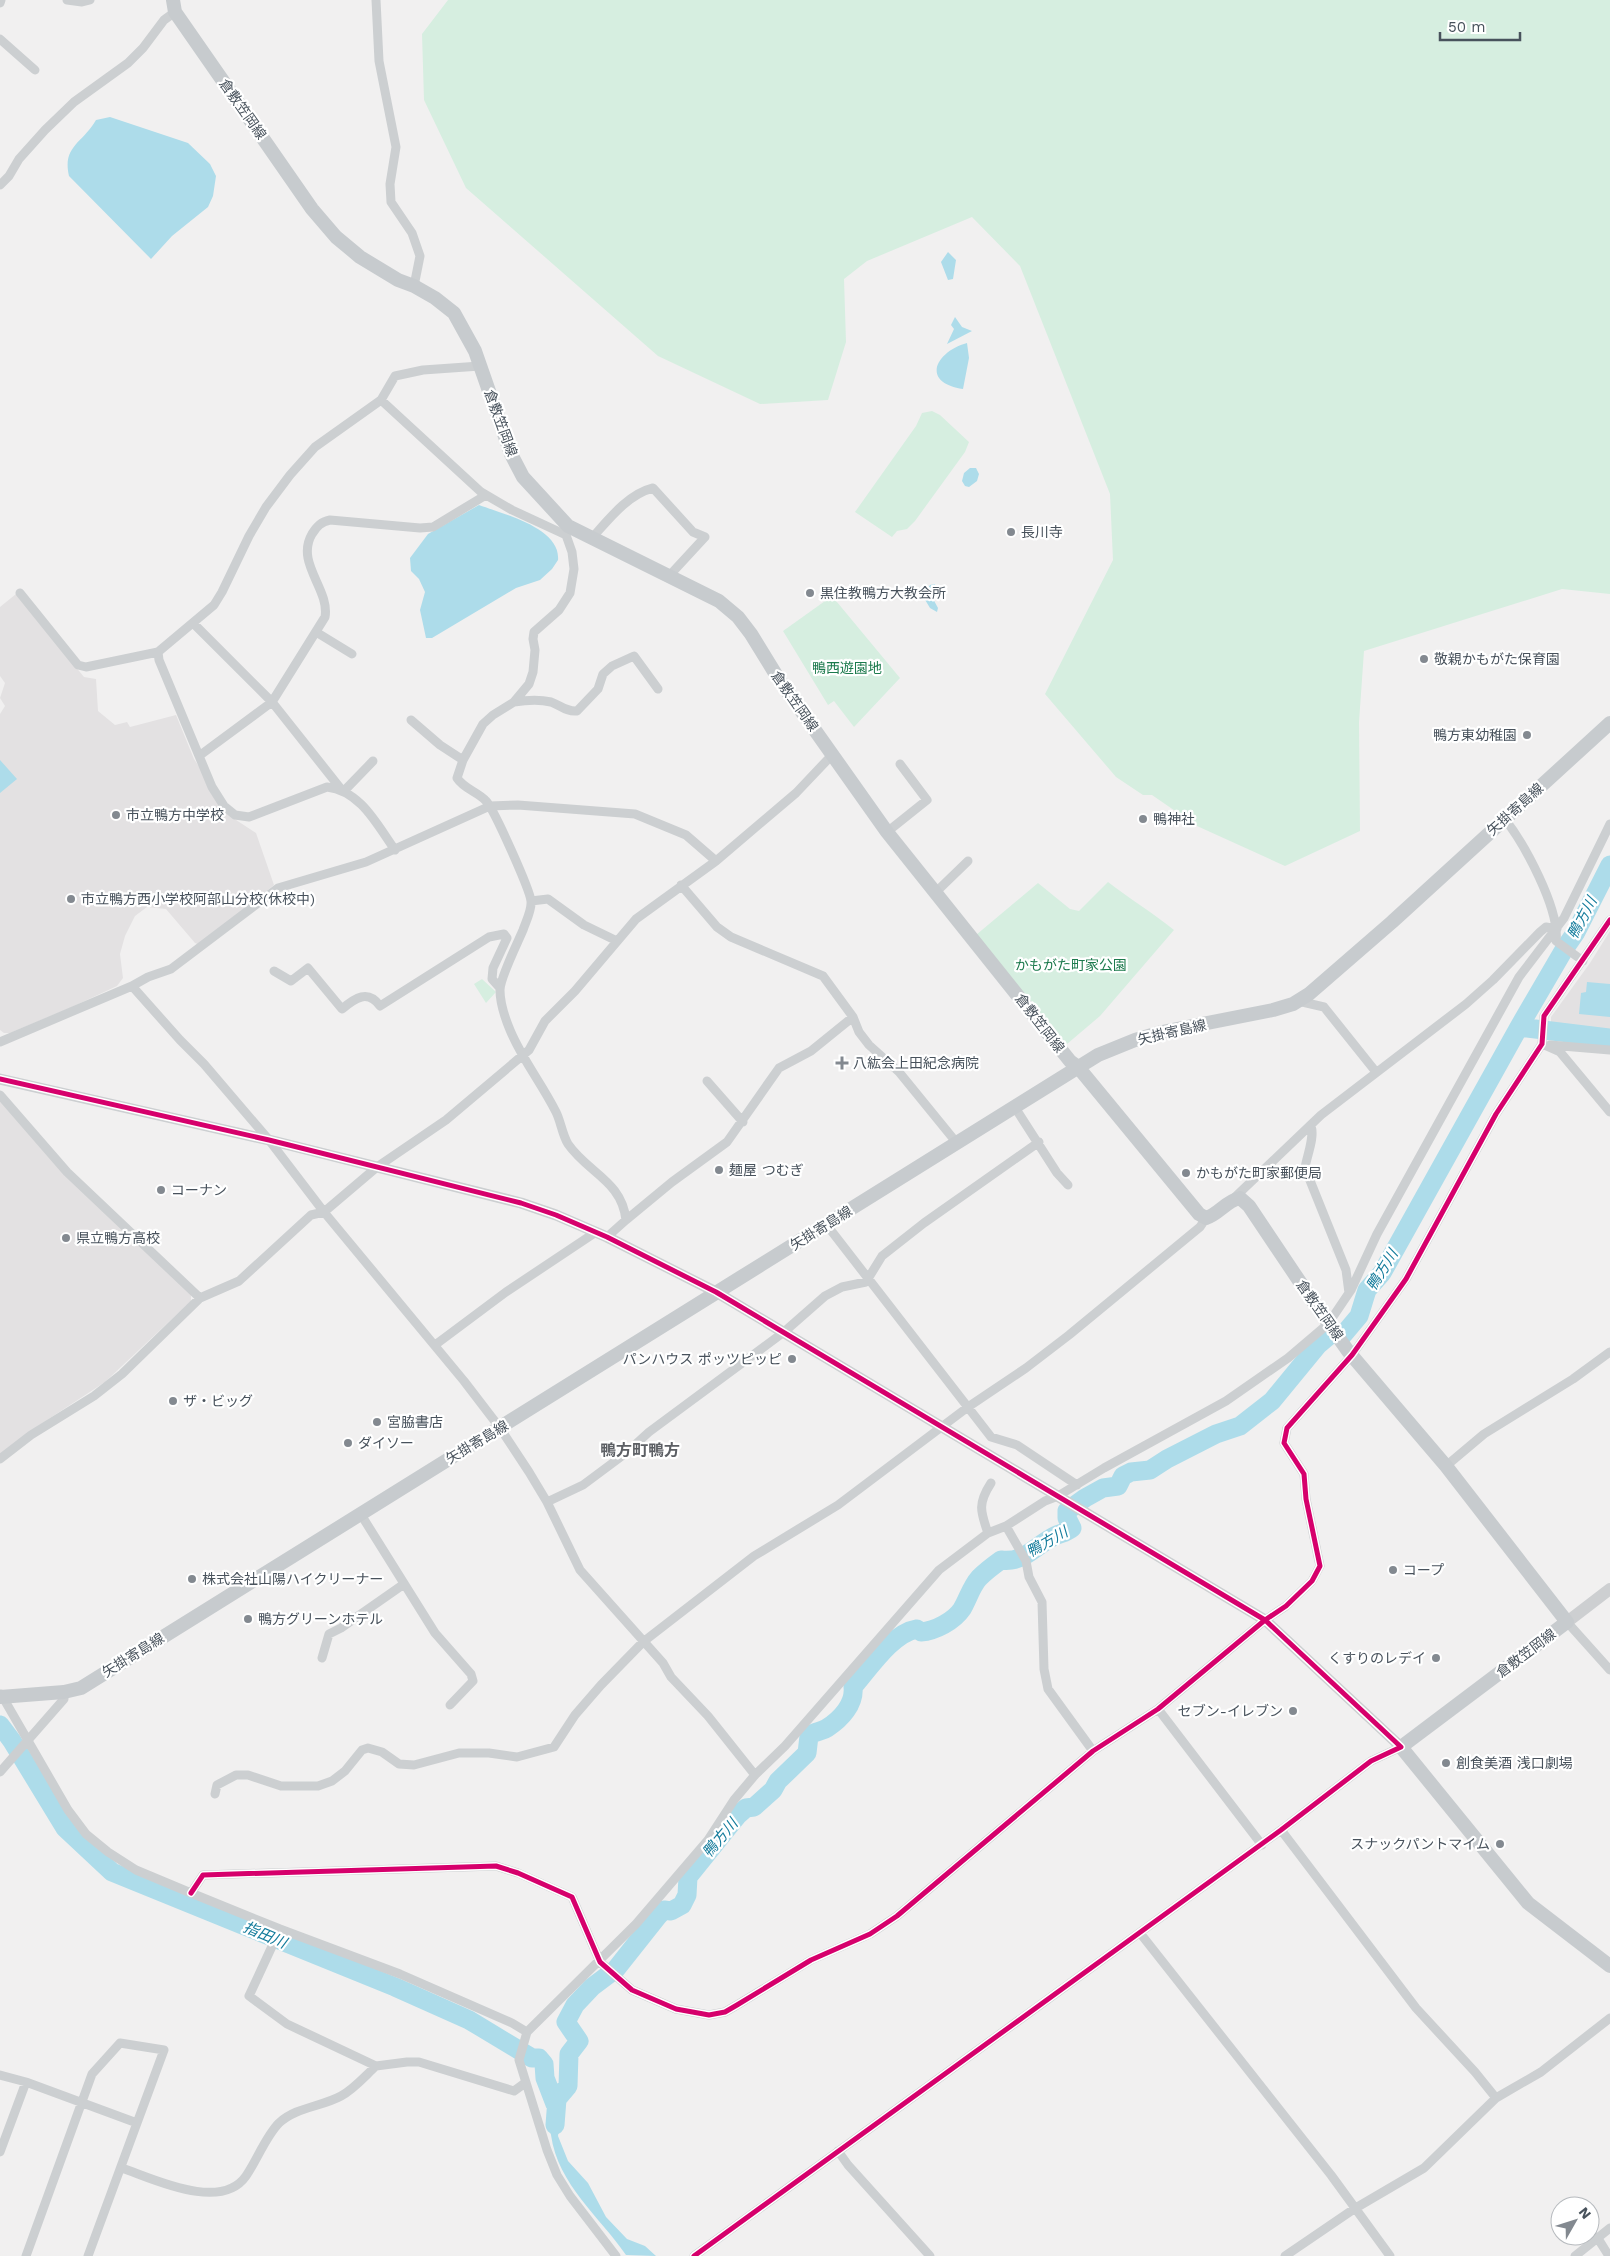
<svg xmlns="http://www.w3.org/2000/svg" width="1610" height="2256" viewBox="0 0 1610 2256" font-family="'Work Sans','Noto Sans JP',sans-serif">
<rect width="100%" height="100%" fill="#f1f0f0"/>
<path fill="#e3e1e2" d="M16,594L84,677L96,679L98,711L115,725L127,722L130,727L176,715L194,759L233,818L256,833L274,885L200,945L195,943L166,909L147,907L135,916L125,936L120,954L123,978L117,986L72,1007L10,1033H4L0,1030V714L5,706L0,698L5,683L0,676V607Z
M1610,931V1033L1551,1022V1017L1590,963Z
M0,1101L191,1293V1301L105,1382L38,1426L0,1456Z"/>
<path fill="#d6eee0" d="M448,0H1610V594L1562,589L1364,651L1359,722L1360,831L1285,866L1197,826L1152,795H1143L1116,777L1045,694L1113,560L1110,494L1020,266L972,217L867,261L844,279L846,342L828,400L760,404L658,356L466,188L424,100L422,34Z
M932,411L940,415L969,442L965,452L915,521L907,529L897,531L892,537L855,512L916,426L922,413Z
M832,596L900,678L854,727L834,701L828,705L783,631Z
M1108,882C1130,899 1153,913 1174,930L1100,1016L1067,1044L1044,1020L976,935L1038,883L1070,909L1079,911Z
M482,979L496,992L486,1003L474,984Z"/>
<path fill="#addcea" d="M110,117L188,143L210,164L216,176L213,196L208,207L172,236L151,259L69,176C62,146 83,143 96,120Z
M948,252L956,260L953,279L948,280L941,262Z
M955,317L962,327L972,331L947,344L954,329L951,325Z
M967,343L969,358L963,389C919,382 937,351 967,343Z
M970,468H976L979,474L977,481L969,487L965,486L962,481L964,473Z
M479,505C503,514 561,528 558,560L552,569L540,580L516,588L432,638H426L420,610L425,592L419,579L411,571L410,558L428,534Z
M935,584L936,588L932,597L938,608L937,612L930,608L924,598V593L930,585Z
M0,760L17,779L0,793Z
M1587,982L1610,984V1017L1579,1014L1581,993L1586,992Z
M551,2100H560L558,2110L560,2121L558,2136L568,2161L588,2183L606,2217L627,2239L645,2246L656,2256L626,2255C600,2217 558,2185 551,2135C549,2126 551,2110 551,2100Z"/>
<g fill="none" stroke-linecap="round" stroke-linejoin="round">
<path stroke="#addcea" stroke-width="19" d="M1519,1027L1610,1038
M0,1725L12,1741L65,1828L112,1872L395,1987L469,2020L532,2058H539L544,2064L545,2078L555,2104
M555,2125L557,2099L568,2086L569,2054L579,2041L566,2022L575,2005L592,1987L616,1969L658,1916L664,1910L671,1911L682,1905L687,1895L688,1877L738,1815L746,1808L754,1807L773,1790L778,1781L807,1753L809,1736C815,1731 821,1732 827,1728C841,1719 855,1704 853,1687C869,1669 892,1633 917,1629L921,1632C935,1631 954,1621 962,1609C968,1599 971,1587 979,1578C985,1572 994,1565 1001,1560C1023,1563 1033,1548 1051,1538C1058,1533 1065,1534 1072,1528L1067,1518V1511L1085,1498L1103,1488L1118,1486L1123,1476L1131,1472L1150,1470L1167,1459L1216,1434L1240,1426L1272,1401L1318,1345L1331,1334L1343,1335L1359,1316L1367,1290L1382,1273L1519,1027L1565,948L1576,932L1610,865"/>
<path stroke="#cccfd1" stroke-width="9" d="M67,0L82,2L90,0
M376,0L379,61L396,147L390,184L391,202L412,233L420,256L414,286
M0,3L1,0
M0,39L35,70
M0,185L9,176L19,159L45,130L74,102L128,63L143,48L164,20L175,12
M381,400L481,492L512,510L566,535
M568,526L566,535L572,552L574,569L570,593L559,610L534,632L533,639L535,650L533,672L529,684L514,702L493,715L483,724L463,760L457,778C464,789 478,792 486,801C494,809 530,890 531,901C532,910 526,921 523,930C518,942 500,978 500,990C500,1002 505,1018 510,1030C522,1059 542,1084 556,1112C561,1122 562,1134 568,1144C588,1173 622,1181 626,1220L607,1237
M592,538C608,520 628,494 653,488L693,532L705,537L669,576
M20,593L78,665L86,667L158,652
M194,624L272,702L341,789
M316,632L352,654
M514,702C527,700 538,699 551,702C560,705 566,712 577,711L598,689L603,674L612,666L634,656L658,689
M411,720L440,745L463,760
M199,756L272,702L325,617C330,589 295,563 312,534C317,526 321,522 330,520L420,528L433,527L486,495
M344,791L373,761
M1504,818C1524,843 1560,909 1556,941L1583,961
M887,832L927,800L900,764
M395,850C377,825 361,791 327,787L249,817L235,815L224,806L212,787L159,660L158,652L214,605L222,592L249,536L266,507L290,475L315,447L381,400L395,376L423,370L480,366
M681,885L717,927L731,937L823,976L853,1017L859,1032L869,1045L899,1072L956,1142
M936,892L968,861
M531,901L548,899L584,925L617,941
M274,971L291,981L308,968L342,1009C355,998 368,989 380,1006L489,937L504,934L507,938L493,968L492,979L500,988
M132,986L180,1040L204,1064L269,1140L324,1212L464,1381L500,1428L529,1472L547,1502L580,1570L663,1663L671,1677L708,1716L755,1775
M1298,1001L1324,1007L1376,1072
M0,1042L132,986L148,977L171,969L278,888L366,862L490,806L518,805L635,814L686,835L716,861
M1542,1044L1560,1052L1610,1112
M1550,1045L1610,1050
M707,1081L743,1122
M0,1095L67,1172L200,1298
M1014,1106L1057,1173L1068,1185
M1311,1126C1315,1137 1307,1155 1305,1168L1346,1270L1349,1293
M1233,1199L1321,1115L1466,1004L1493,980L1540,932L1546,927L1557,929
M626,1220L672,1182L727,1142L779,1068L811,1051L853,1017
M826,1224L991,1437L1017,1445L1077,1485
M435,1345L506,1292L596,1232
M0,1459L31,1435L94,1396L122,1374L200,1298L239,1281L311,1215L324,1212L377,1167L446,1120L529,1050L545,1021L575,991L636,919L716,861L796,793L832,755
M1446,1466L1484,1434L1573,1379L1610,1352
M547,1502L583,1485L626,1453L649,1432L784,1332L825,1296L842,1287L866,1282L882,1256L924,1223L1039,1142
M360,1513L435,1633L471,1674L473,1681L450,1705
M1006,1526L1026,1561L1029,1577L1042,1602L1044,1669L1048,1689L1093,1751
M988,1533C980,1511 978,1503 991,1483
M1567,1622L1610,1670
M322,1658L329,1634L341,1628L404,1584
M1,1694L68,1810L86,1834L108,1852L136,1870L191,1893L280,1929L400,1974L512,2023L527,2032
M1158,1709L1262,1845
M0,1772L64,1699V1692
M215,1794L217,1785L236,1775H248L281,1786H318L332,1781L345,1771L362,1750L368,1748L382,1752L399,1764L414,1765L459,1753H489L517,1757L554,1747L575,1715L601,1685L643,1642L754,1556L838,1505L968,1407L1026,1368L1069,1335L1200,1227L1206,1218
M1281,1830L1416,2008L1475,2072L1496,2098
M191,1893L203,1875L496,1866L518,1873L572,1897L600,1962L632,1990L676,2009L709,2015L725,2012L737,2005L811,1960L870,1934L897,1916L1093,1751L1158,1709L1265,1620L1286,1606L1312,1581L1320,1566L1306,1499L1304,1474L1284,1443L1287,1428L1352,1355L1406,1279L1496,1114L1542,1044L1544,1016L1610,920
M280,1929L249,1996L287,2024L376,2066L407,2062H419L514,2091L525,2083
M1140,1933L1331,2175L1390,2256
M0,2075L26,2082L137,2123L88,2256
M838,2151L848,2165L930,2256
M0,2152L26,2082
M122,2168C154,2179 221,2212 246,2176C257,2160 266,2136 279,2123C296,2107 321,2107 341,2096C354,2089 365,2076 376,2066
M1597,2237L1609,2256
M26,2256L92,2074L120,2043L164,2050L137,2123
M616,2256L570,2196L557,2175L547,2150L519,2060L527,2032L636,1924L708,1840L734,1800L755,1775L785,1746L939,1570L988,1533L1006,1526L1045,1501L1058,1496L1104,1468L1226,1401L1288,1358L1328,1324L1351,1290L1377,1234L1519,977L1564,918L1610,824
M694,2256L1281,1830L1371,1761L1401,1747
M1285,2256L1354,2209L1424,2168L1496,2098L1541,2072L1610,2018
M1575,2256L1610,2228"/>
<path stroke="#cccfd1" stroke-width="11" d="M0,1079L269,1140L521,1203L556,1215L607,1237L716,1292L1265,1620L1401,1747"/>
<path stroke="#cdcfd1" stroke-width="12" d="M1567,1622L1610,1589"/>
<path stroke="#c7cbce" stroke-width="14" d="M173,0L175,12L312,209L336,237L360,257L398,280L414,286L435,298L454,313L475,351L511,454L523,477L568,526L719,601L738,617L751,634L778,678L887,832L1070,1061L1078,1067L1199,1214L1206,1218C1219,1214 1226,1201 1240,1198L1249,1206L1310,1297L1348,1351L1446,1466L1567,1622L1401,1747L1528,1903L1610,1966
M0,1697L64,1692L81,1688L1098,1055L1135,1040L1162,1032L1273,1010L1293,1004L1309,994L1392,922L1610,723"/>
<g stroke="#fff" stroke-width="8">
<path id="cycleway" d="M0,1079L269,1140L521,1203L556,1215L607,1237L716,1292L1265,1620L1401,1747L1371,1761L1281,1830L694,2256
M191,1893L203,1875L496,1866L518,1873L572,1897L600,1962L632,1990L676,2009L709,2015L725,2012L737,2005L811,1960L870,1934L897,1916L1093,1751L1158,1709L1265,1620L1286,1606L1312,1581L1320,1566L1306,1499L1304,1474L1284,1443L1287,1428L1352,1355L1406,1279L1496,1114L1542,1044L1544,1016L1610,920"/>
</g>
<use href="#cycleway" stroke="#d6006c" stroke-width="5"/>
</g>
<g fill="#838990" stroke="#fff" stroke-width="2">
<circle cx="1011" cy="532" r="5"/>
<circle cx="810" cy="593" r="5"/>
<circle cx="1424" cy="659" r="5"/>
<circle cx="1527" cy="735" r="5"/>
<circle cx="116" cy="815" r="5"/>
<circle cx="1143" cy="819" r="5"/>
<circle cx="71" cy="899" r="5"/>
<path d="M839.5 1055.5h5v5h5v5h-5v5h-5v-5h-5v-5h5z"/>
<circle cx="719" cy="1170" r="5"/>
<circle cx="1186" cy="1173" r="5"/>
<circle cx="161" cy="1190" r="5"/>
<circle cx="66" cy="1238" r="5"/>
<circle cx="792" cy="1359" r="5"/>
<circle cx="173" cy="1401" r="5"/>
<circle cx="377" cy="1422" r="5"/>
<circle cx="348" cy="1443" r="5"/>
<circle cx="1393" cy="1570" r="5"/>
<circle cx="192" cy="1579" r="5"/>
<circle cx="248" cy="1619" r="5"/>
<circle cx="1436" cy="1658" r="5"/>
<circle cx="1293" cy="1711" r="5"/>
<circle cx="1446" cy="1763" r="5"/>
<circle cx="1500" cy="1844" r="5"/>
</g>
<g text-anchor="middle" dominant-baseline="central" stroke-width="4.5" stroke-linejoin="round" paint-order="stroke">
<g font-size="14" fill="#48525c" stroke="#fff">
<text transform="translate(243 109) rotate(55)">倉敷笠岡線</text>
<text transform="translate(501 423) rotate(70)">倉敷笠岡線</text>
<text transform="translate(795 701) rotate(55)">倉敷笠岡線</text>
<text transform="translate(1515 809) rotate(-42)">矢掛寄島線</text>
<text transform="translate(1040 1023) rotate(52)">倉敷笠岡線</text>
<text transform="translate(1172 1032) rotate(-13)">矢掛寄島線</text>
<text transform="translate(821 1228) rotate(-32)">矢掛寄島線</text>
<text transform="translate(1320 1310) rotate(55)">倉敷笠岡線</text>
<text transform="translate(477 1442) rotate(-31)">矢掛寄島線</text>
<text transform="translate(1526 1653) rotate(-37)">倉敷笠岡線</text>
<text transform="translate(133 1655) rotate(-32)">矢掛寄島線</text>
</g>
<g font-size="14" fill="#48525c" stroke="#fff" text-anchor="start">
<text x="1021" y="532">長川寺</text>
<text x="820" y="593">黒住教鴨方大教会所</text>
<text x="1434" y="659">敬親かもがた保育園</text>
<text x="1517" y="735" text-anchor="end">鴨方東幼稚園</text>
<text x="126" y="815">市立鴨方中学校</text>
<text x="1153" y="819">鴨神社</text>
<text x="81" y="899">市立鴨方西小学校阿部山分校(休校中)</text>
<text x="853" y="1063">八紘会上田紀念病院</text>
<text x="729" y="1170">麺屋 つむぎ</text>
<text x="1196" y="1173">かもがた町家郵便局</text>
<text x="171" y="1190">コーナン</text>
<text x="76" y="1238">県立鴨方高校</text>
<text x="782" y="1359" text-anchor="end">パンハウス ポッツピッピ</text>
<text x="183" y="1401">ザ・ビッグ</text>
<text x="387" y="1422">宮脇書店</text>
<text x="358" y="1443">ダイソー</text>
<text x="1403" y="1570">コープ</text>
<text x="202" y="1579">株式会社山陽ハイクリーナー</text>
<text x="258" y="1619">鴨方グリーンホテル</text>
<text x="1426" y="1658" text-anchor="end">くすりのレデイ</text>
<text x="1283" y="1711" text-anchor="end">セブン-イレブン</text>
<text x="1456" y="1763">創食美酒 浅口劇場</text>
<text x="1490" y="1844" text-anchor="end">スナックパントマイム</text>
</g>
<g font-size="14" fill="#1c7a4d" stroke="#fff">
<text x="847" y="668">鴨西遊園地</text>
<text x="1071" y="965">かもがた町家公園</text>
</g>
<g font-size="15" font-style="italic" fill="#147c9c" stroke="#fff">
<text transform="translate(1582 918) rotate(-62)">鴨方川</text>
<text transform="translate(1382 1270) rotate(-58)">鴨方川</text>
<text transform="translate(1047 1542) rotate(-30)">鴨方川</text>
<text transform="translate(720 1838) rotate(-50)">鴨方川</text>
<text transform="translate(265 1935) rotate(23)">指田川</text>
</g>
<g font-size="16" font-weight="bold" fill="#5c5f64" stroke="#fff">
<text x="640" y="1450">鴨方町鴨方</text>
</g>
</g>
<g transform="translate(1575 2221) rotate(51)"><circle r="24" fill="#ffffff" stroke="#b6babe"/>
<path d="M0-4L9 19L0 12L-9 19Z" fill="#838990"/>
<text y="-8" font-size="14" font-weight="bold" text-anchor="middle" fill="#48525c">N</text>
</g>
<path d="M1440 32v8h80v-8" fill="none" stroke="#48525c" stroke-width="2.5"/>
<text x="1448" y="32" font-size="15" fill="#48525c" stroke="#ffffff" stroke-width="4" paint-order="stroke">50 m</text>
</svg>
